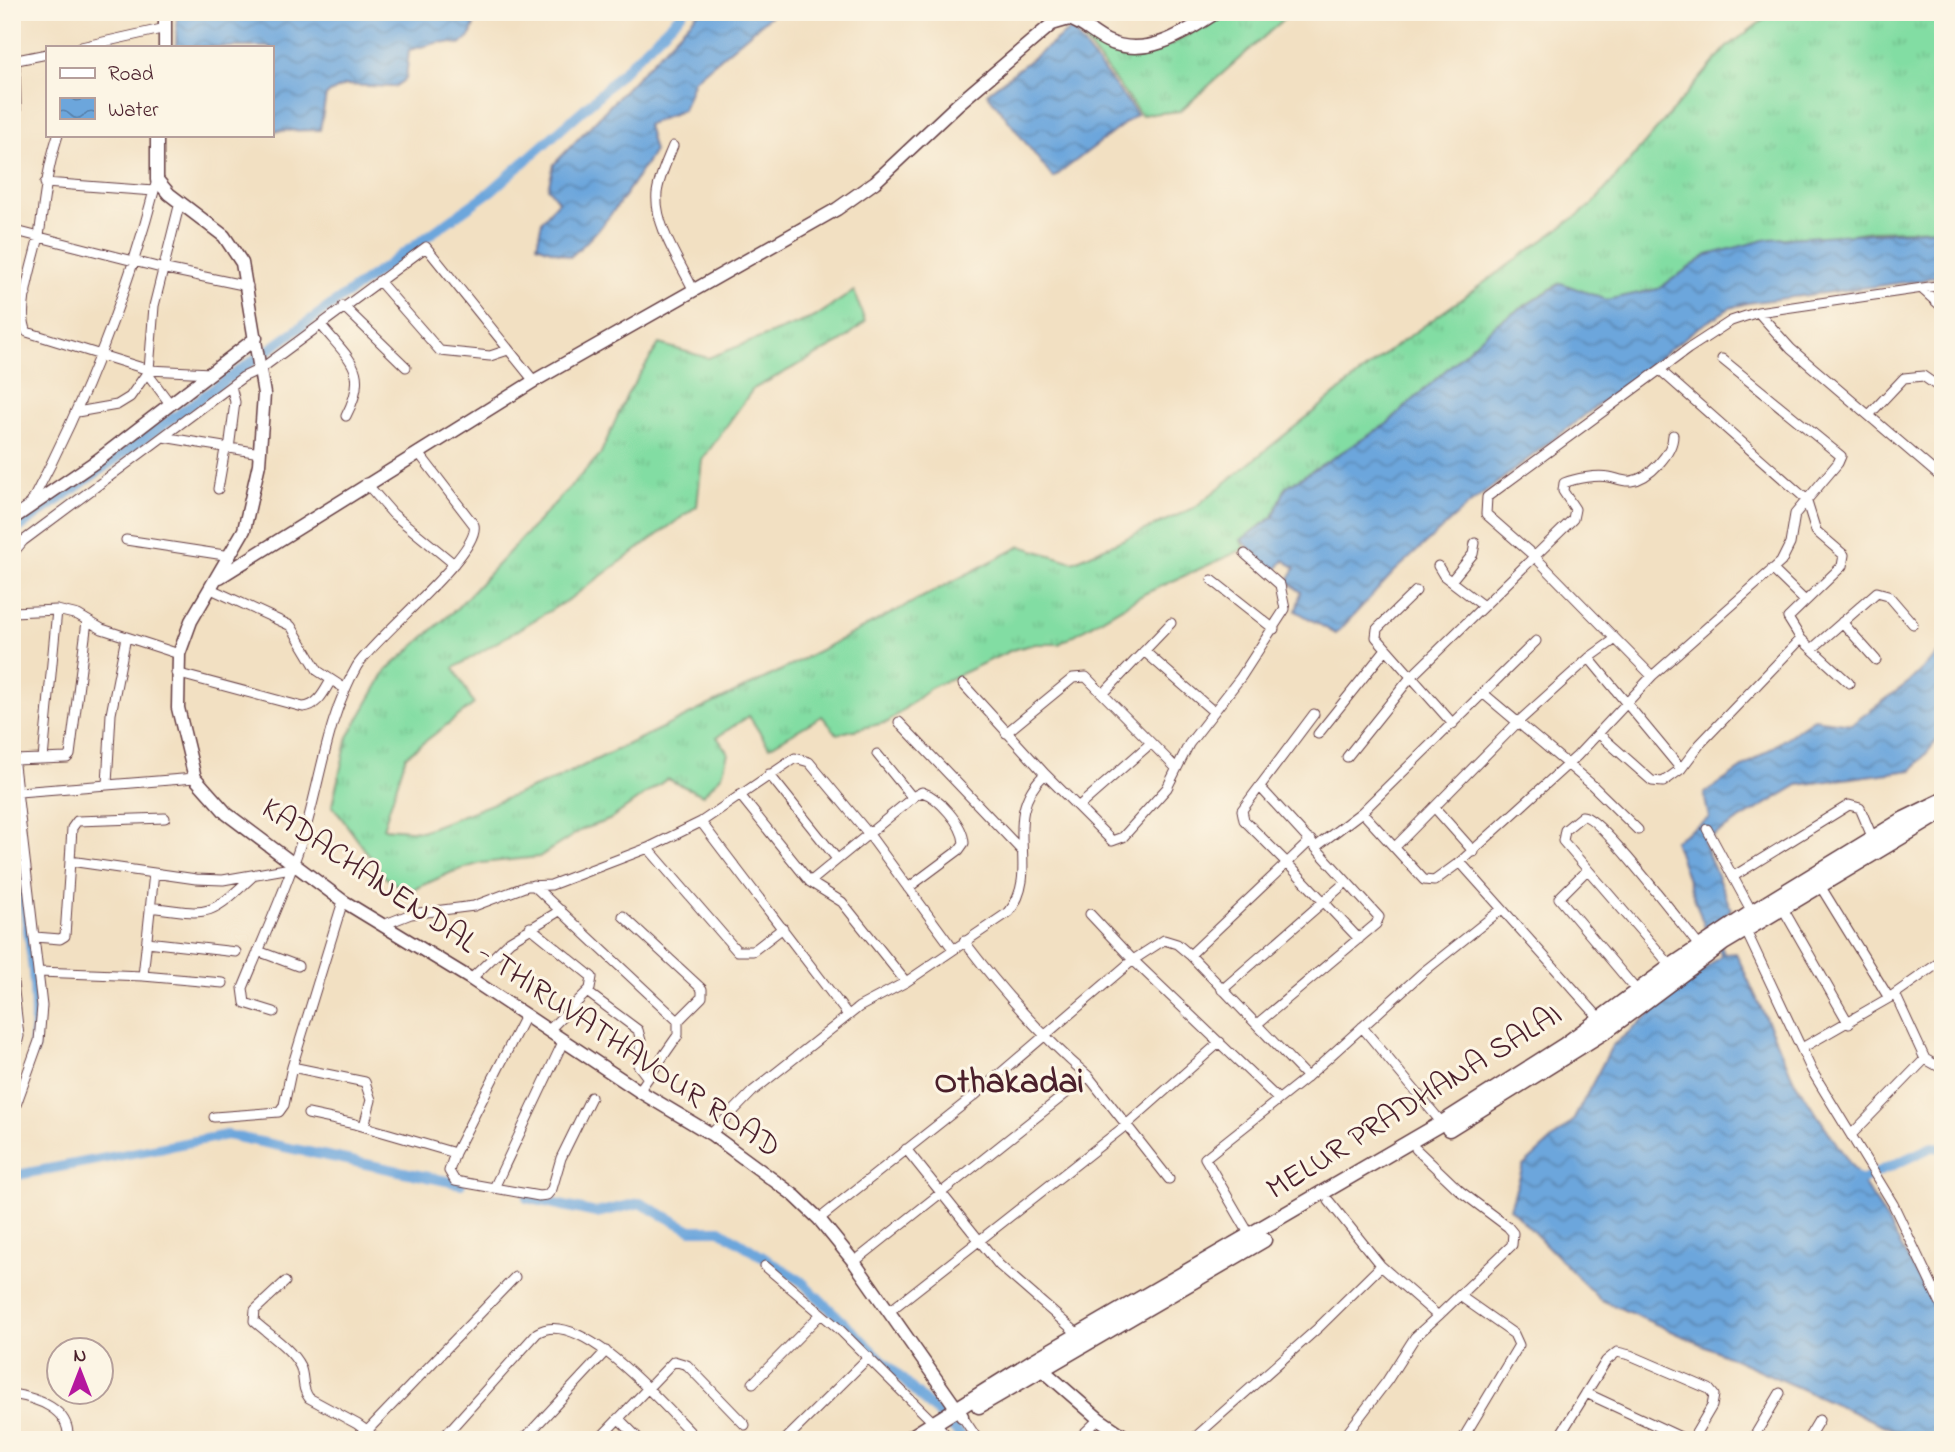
<svg xmlns="http://www.w3.org/2000/svg" width="1955" height="1452" viewBox="0 0 1955 1452" font-family="'Indie Flower',sans-serif">
<defs>
<pattern id="grass-tufts" width="24" height="20" patternUnits="userSpaceOnUse" patternTransform="scale(1.75)"><rect width="24" height="20" fill="#82dda3"/><path d="M3 7l-1-3M5 7V3M7 7l1-3M15 17l-1-3M17 17v-4M19 17l1-3" fill="none" stroke="#72bd8c"/></pattern>
<pattern id="water-waves" width="16" height="10" patternUnits="userSpaceOnUse" patternTransform="scale(1.75)"><rect width="16" height="10" fill="#6ca6dc"/><path d="M0 5q4-4 8 0t8 0" fill="none" stroke="#5b87b3"/></pattern>
</defs>
<rect width="100%" height="100%" fill="#fcf5e5"/>
<filter id="ink" filterUnits="userSpaceOnUse"><feTurbulence type="fractalNoise" baseFrequency=".0143" numOctaves="2"/><feDisplacementMap in="SourceGraphic" scale="14" xChannelSelector="R" yChannelSelector="G"/><feConvolveMatrix kernelMatrix="1 2 1 2 8 2 1 2 1" color-interpolation-filters="sRGB"/></filter>
<filter id="wash" filterUnits="userSpaceOnUse"><feTurbulence type="fractalNoise" baseFrequency=".00686" numOctaves="4" result="noise"/><feDisplacementMap in="SourceGraphic" scale="28" xChannelSelector="R" yChannelSelector="G"/><feGaussianBlur stdDeviation="1.57" result="paint"/><feColorMatrix in="noise" values="0 0 0 0 0 0 0 0 0 0 0 0 0 0 0 0 0 1.4 0 .05"/><feComposite in="paint" operator="in"/></filter>
<g filter="url(#wash)">
<rect width="100%" height="100%" fill="#f2e0c2"/>
<path fill="url(#grass-tufts)" stroke="#667e67" stroke-width="2" d="M1221,12H1292L1180,111L1141,115L1075,28L1081,26C1119,83 1181,43 1221,12Z
M1774,12H1943V229L1871,231L1708,255L1658,289L1607,300L1560,283L1496,324L1387,424L1286,487L1273,517L1241,540L1244,549L1146,593L1059,644H1035L1012,650L930,688L888,722L837,734L822,716L769,747L749,716L717,737L728,753L722,775L703,795L667,779L609,820L583,829L539,857L481,863L452,872L408,892L385,877L332,805L348,737L386,671L457,608L600,455L627,395L659,344L708,358L815,317L854,291L865,322L841,342L753,389L702,460L697,506L571,598L454,668L474,704L406,756L383,828L422,831L556,779L780,671L1021,546L1073,562L1194,508L1389,351L1592,205L1726,48Z"/>
<path fill="url(#water-waves)" stroke="#5b6284" stroke-width="2" d="M177,12H478L470,37L460,44L440,42L409,50L406,79L394,87L345,85L326,95L320,130L271,131V47H176Z
M699,12H775L694,80L683,110L647,125L654,151C629,190 606,227 570,257L537,245L542,221L558,201L548,188L554,164Z
M1071,29L1137,114L1053,178L987,93Z
M1943,229V274L1922,280L1747,303L1730,308L1696,329L1466,507L1395,571L1336,634L1296,611L1301,592L1288,582L1295,568L1284,560L1275,572L1241,540L1273,517L1286,487L1387,424L1496,324L1561,283L1607,300L1658,289L1708,255L1768,239Z
M1943,649V734L1912,770L1798,785L1703,842L1731,909L1715,924L1724,954L1736,953L1794,1080L1881,1210L1943,1323V1440H1916L1599,1299L1510,1208L1523,1166L1573,1121L1612,1046L1721,956L1712,925L1705,928L1674,841L1709,818L1704,794L1814,719L1852,724L1909,682Z"/>
<g fill="none" stroke-linecap="round" stroke-linejoin="round">
<path stroke="#6ca6dc" stroke-width="10" d="M12,533L491,191L594,100L683,12
M12,828C23,902 41,979 33,1053
M1850,1175L1861,1180L1932,1147L1943,1148
M12,1176L227,1135L461,1184
M527,1198L596,1213L640,1203L691,1230H720L801,1281L965,1440"/>
</g>
</g>
<g filter="url(#ink)">
<g fill="none" stroke-linecap="round" stroke-linejoin="round">
<g stroke="#633c42" stroke-width="11">
<path id="street" d="M81,47L166,28
M12,61L47,54
M58,135C47,169 44,201 39,236C34,261 16,309 27,332L149,370L211,373
M673,146C667,161 659,177 657,193C654,225 680,262 693,289
M45,183L154,191
M12,188L17,149L15,60
M12,230L161,268L248,286
M379,281L440,351L490,356L508,350
M1923,290L1943,308
M12,292L26,294
M343,306L406,367
M1758,312L1791,349L1943,479
M321,325C350,361 370,370 346,416
M1660,370L1806,499L1816,531L1844,555L1842,566L1788,618L1801,639L1849,683
M147,373L171,405
M77,412L117,405L130,397L149,370L154,306L180,202
M1869,415L1904,378L1923,376L1943,390
M163,437L260,453
M229,449L235,402L231,386
M366,483L393,514L454,564
M218,489L225,449
M30,505C86,399 127,296 157,180
M126,540L231,556
M12,554L23,541L243,377L262,368L426,247L534,381
M1438,566L1444,576L1482,605
M1772,569L1804,600
M1212,580L1274,629
M1451,581L1473,554L1475,543
M211,589L291,626L318,671L344,688
M1416,591L1377,629L1376,637L1453,724
M12,612L57,610L78,615L102,629L179,654
M1842,622L1876,660
M1614,640L1589,658L1681,769
M1812,649L1877,592L1888,595L1913,624
M1144,651L1214,712
M176,673L303,707C318,706 324,692 331,680
M1652,676L1534,556L1486,514L1487,497L1688,349L1731,321L1758,312L1943,285
M1104,693L1171,623
M1484,694L1591,784L1638,830
M899,722L1022,851
M1006,733L1073,678L1086,677L1176,768
M1318,734L1386,649
M1599,734L1652,781L1663,782L1681,769L1700,744L1801,639
M12,748L42,1006L39,1041L12,1116
M877,754L912,797
M1347,757L1411,677L1573,519L1575,509L1563,491L1564,483C1576,478 1596,475 1609,477C1616,478 1623,482 1631,481C1649,479 1673,453 1673,435
M43,759L57,610
M14,760L67,758L70,755L87,621
M769,774L837,859
M1045,774L1112,841L1123,837L1167,788L1189,744L1241,677L1285,609L1280,585L1245,554
M107,784L111,714L126,637
M19,792L195,778
M740,795L810,882L916,795L922,792C938,797 963,824 964,843L959,850L908,888
M1078,807L1151,743
M1434,807L1474,852
M1362,812L1536,641
M1707,829L1752,912
M1311,840L1287,863L1359,939
M1317,846L1362,812L1424,880L1434,881L1460,862L1502,909
M1395,847L1518,722L1589,658
M648,848L701,822
M70,861L72,828L77,821L165,818
M1460,862L1577,756L1652,676L1781,562L1790,544L1795,514L1838,463L1841,456L1722,359
M1587,870L1559,898L1638,992
M1734,876L1849,805L1860,808L1873,839
M810,882L842,902L906,982
M1819,884L1889,998L1943,960
M533,885L678,1021V1035L639,1091
M150,907C210,915 208,918 252,877
M1782,907L1849,1024
M1090,914L1133,960L1278,1099
M623,916L702,989V997L678,1021
M383,925L411,914L474,906L527,886L551,885L648,848L737,951H753L783,928
M530,927L592,977L590,989L549,1030
M1746,931L1812,1071L1893,1204L1943,1309
M35,937L60,939L65,936L70,861L196,879L223,880L291,868
M147,942L236,952
M258,951L298,966
M1190,955L1287,863L1244,820L1242,810L1314,714
M1671,966L1563,841L1565,830L1582,816C1598,813 1685,929 1700,947
M39,972L143,976L223,983
M12,973L19,1036L12,1065
M143,976L154,873
M471,979L510,941L561,910
M1222,990L1346,882
M587,992L638,1030L641,1041L638,1065L648,1078
M1895,994L1925,1059
M274,1012L245,1003L243,988C265,934 290,880 307,824C322,771 329,714 357,666C375,637 481,553 474,525L418,452
M848,1015L701,822L795,758L809,762L868,833L953,949
M1257,1024L1376,924L1379,917L1260,787
M1362,1027L1442,1123
M1802,1048L1889,998
M292,1067L343,901
M1088,1076L1169,1179
M1307,1077L1422,973L1502,909L1602,1021
M308,1114L355,1124L455,1153L449,1171L455,1181L539,1196L547,1195L552,1189L561,1158L591,1097
M214,1117L279,1112L284,1105L292,1067L365,1082L371,1100L364,1126
M711,1134L753,1091L859,1007L906,982L1009,912C1043,869 998,818 1045,774L963,684
M1852,1134L1925,1059L1943,1069
M906,1149L999,1265L1078,1334
M455,1153L526,1014
M494,1188L564,1040
M1329,1201L1381,1266
M819,1219L974,1096L1133,960L1164,940L1177,944L1190,955L1307,1077L1205,1158L1251,1237
M854,1262L1088,1076C1040,1035 1002,991 964,941
M765,1266L839,1329L933,1422
M285,1282L255,1310L254,1321C268,1334 291,1348 300,1366C305,1377 301,1388 309,1398L357,1424L379,1440
M1460,1296L1514,1334L1519,1345L1462,1440
M891,1310L1125,1126L1220,1042
M753,1383L821,1314
M1586,1393L1687,1440
M12,1394C37,1398 71,1409 68,1440
M962,1416L978,1440
M618,1418L640,1440
M940,1428L951,1440
M367,1431L515,1277
M441,1440L537,1333C581,1305 669,1412 698,1440
M523,1440L606,1351
M598,1440L674,1361L687,1365L745,1425
M785,1440L869,1357
M1077,1440L1099,1419
M1192,1440L1318,1328L1381,1266L1438,1316L1512,1245L1513,1233L1508,1227L1460,1191L1416,1149
M1342,1440L1387,1381L1415,1337L1438,1316
M1557,1440L1606,1361L1617,1352L1630,1355L1709,1389L1714,1395L1712,1406L1692,1440
M1752,1440L1780,1393
M1807,1440L1819,1420
M1883,1440L1884,1439"/>
</g>
<g stroke="#633c42" stroke-width="15">
<path id="secondary" d="M165,12V47
M157,135V180L169,194L224,236L242,263L264,394L259,464L244,530L191,621L179,654L178,708L195,778L227,814L343,901L471,979L639,1091L711,1134L795,1196L819,1219L854,1262L962,1416
M12,519L98,460L256,338
M220,577L534,381L837,209L875,182L958,104L1052,24L1069,19C1083,23 1094,35 1107,41C1147,59 1184,33 1217,12
M1036,1364L1099,1419L1130,1440"/>
</g>
<g stroke="#633c42" stroke-width="17">
<path id="primary" d="M1449,1129L1609,1029L1724,943L1943,812
M979,1406L1264,1240
M907,1440L1033,1361L1442,1123L1563,1046L1671,966L1752,912L1904,819L1943,800"/>
</g>
<use href="#street" stroke="#fff" stroke-width="9"/>
<use href="#secondary" stroke="#fff" stroke-width="12"/>
<use href="#primary" stroke="#fff" stroke-width="14"/>
</g>
</g>
<g text-anchor="middle" dominant-baseline="central" stroke-width="6" stroke-linejoin="round" paint-order="stroke">
<g font-size="32" fill="#4a1f2b" stroke="#fcf5e5">
<text transform="translate(520 979) rotate(34)">KADACHANENDAL - THIRUVATHAVOUR ROAD</text>
<text transform="translate(1415 1103) rotate(-32)">MELUR PRADHANA SALAI</text>
</g>
<g font-size="35" font-weight="bold" fill="#4a1f2b" stroke="#fcf5e5">
<text x="1009" y="1083">Othakadai</text>
</g>
</g>
<rect width="1955" height="1452" fill="none" stroke="#fcf5e5" stroke-width="42"/>
<rect x="46" y="46" width="228" height="91" fill="#fcf5e5" stroke="#b59f9b" stroke-width="2"/>
<rect x="60" y="68" width="35" height="10" fill="#ffffff" stroke="#b59f9b" stroke-width="2"/>
<text x="108" y="80" font-size="21" fill="#4a1f2b">Road</text>
<rect x="60" y="98" width="35" height="21" fill="url(#water-waves)" stroke="#b59f9b" stroke-width="2"/>
<text x="108" y="116" font-size="21" fill="#4a1f2b">Water</text>
<g transform="translate(80 1371)"><circle r="33" fill="#fcf5e5" stroke="#b59f9b" stroke-width="2"/>
<path d="M0-5L12 26L0 18L-12 26Z" fill="#b5179e"/>
<text y="-10" font-size="19" font-weight="bold" text-anchor="middle" fill="#4a1f2b">N</text>
</g>
</svg>
